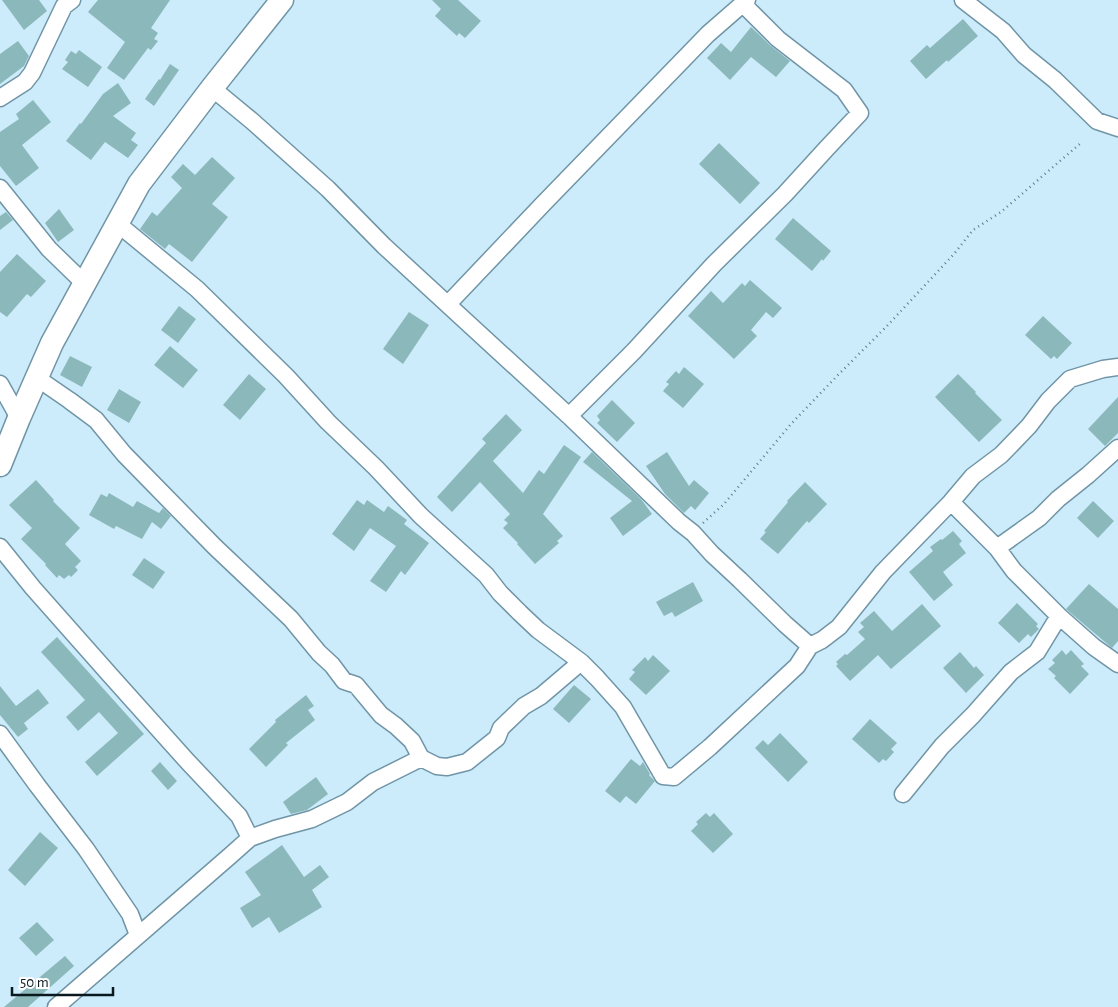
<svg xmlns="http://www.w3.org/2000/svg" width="1118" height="1007" viewBox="0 0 1118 1007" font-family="'Alegreya Sans',sans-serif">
<rect width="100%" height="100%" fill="#cdecfb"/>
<path fill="#8bb8bb" d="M2,0H39L47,11L24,30Z
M98,0H170L151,28L158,33L154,39L158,41L151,50L148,48L124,80L107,68L125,42L88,12Z
M432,0H458L481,21L465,38L459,33L457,36L435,16L441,9Z
M963,19L978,36L948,62L947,60L926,79L910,61L927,45L930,48Z
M751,27L771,46L790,61L776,77L751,57L730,80L707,58L721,43L731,52Z
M18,41L29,56L24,66L0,84V54Z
M79,50L102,67L88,87L62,69L68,62L65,60L71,51L76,54Z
M170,64L179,70L154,106L145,99L159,79L160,80Z
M118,83L131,103L113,116L136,133L131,140L138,145L128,158L105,142L91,160L66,141L80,123L81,124L103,94Z
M33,100L51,122L22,145L39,168L16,186L0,166V132L19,119L16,114Z
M719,143L760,183L740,204L699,164Z
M212,157L235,178L212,204L228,217L192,262L169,244L165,249L140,229L152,212L157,216L182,188L171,177L183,164L195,175Z
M59,209L74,230L58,242L45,223Z
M6,212L13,220L0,230V216Z
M793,218L831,251L823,261L822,259L812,271L775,239Z
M17,254L46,281L31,297L27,294L7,317L0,312V272Z
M750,280L782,308L773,318L766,312L751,330L757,336L734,359L688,316L711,291L723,303L742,283L745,286Z
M179,306L196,319L178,343L161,330Z
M409,312L429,325L403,364L383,349Z
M1043,316L1072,343L1057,359L1054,356L1051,359L1025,335Z
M170,346L198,370L183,388L154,365Z
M70,356L92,367L82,387L60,375Z
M684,367L704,384L683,408L663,391L669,384L666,382L676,371L679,374Z
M249,374L266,389L240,420L223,405Z
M958,374L976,392L975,393L1002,420L979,442L935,397Z
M119,389L141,402L129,423L107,410Z
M1118,397V433L1105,446L1088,429Z
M612,400L635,423L617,442L597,423L600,420L597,416Z
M506,414L522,430L493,461L523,493L539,470L544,474L564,445L581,457L543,514L563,536L557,541L559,543L535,564L517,544L518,543L503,528L508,523L504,520L510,514L480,482L452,512L437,497L486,443L482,439Z
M592,452L641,499L652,514L623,536L610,518L632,501L583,462Z
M667,452L689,486L694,480L709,493L695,510L691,506L684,513L665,494L646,466Z
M36,480L54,500L53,501L80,528L65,544L81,561L75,567L78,570L71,577L69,575L64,579L59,575L57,578L45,565L46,564L21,539L32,528L9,505Z
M805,482L827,504L809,523L807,521L778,554L760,539L766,532L764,531L788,502L787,501Z
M109,493L133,507L137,501L159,513L163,508L171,516L161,529L152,522L142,539L116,526L114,529L89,515L101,494L107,497Z
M357,500L364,505L367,500L384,512L388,506L407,520L404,524L429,543L405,575L401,571L386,592L370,581L396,546L370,528L354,551L332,534Z
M1093,501L1114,521L1098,538L1077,518Z
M953,531L962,541L959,544L966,553L943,572L953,585L934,601L909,572L933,551L930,547L941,539L942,540Z
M144,558L165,572L153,589L132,575Z
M693,582L703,601L675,617L672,612L664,616L656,602Z
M1089,584L1118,609V641L1112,648L1066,609Z
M1017,603L1038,624L1036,626L1039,629L1031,637L1028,634L1019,643L998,623Z
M922,604L941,626L891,669L878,655L850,681L836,666L838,664L836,662L845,654L847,655L865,639L858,632L864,627L860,623L874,611L892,631Z
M57,637L144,734L97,776L85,762L118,733L99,712L78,731L66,717L85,700L41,652Z
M1062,650L1066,655L1071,650L1084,664L1081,666L1089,674L1070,694L1054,678L1056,676L1048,669L1055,663L1052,660Z
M960,652L974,668L976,666L984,675L966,693L943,668Z
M653,655L670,671L646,695L629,679L635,672L632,670L645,657L648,661Z
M574,685L591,699L569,723L553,709Z
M0,686L16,706L38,689L49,703L24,723L28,729L18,737L0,715Z
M306,695L314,706L308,710L315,720L286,743L288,745L266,767L249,749L276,722L275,720Z
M870,719L897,743L891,749L894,752L886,761L883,759L879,763L852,739Z
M780,733L808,762L788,782L755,748L763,740L768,745Z
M631,759L640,766L643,762L650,774L649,775L655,781L636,804L626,796L620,803L605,791Z
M160,762L177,781L168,790L151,771Z
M316,777L328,794L307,810L291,814L283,802Z
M706,813L710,817L714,813L733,834L713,853L691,831L698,824L696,822Z
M40,832L58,848L25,886L8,870Z
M282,845L304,877L320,865L329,877L312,890L322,907L279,933L269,917L252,928L240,908L261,895L245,872Z
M37,922L54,940L36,956L19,938Z
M65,956L74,966L28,1007H4Z"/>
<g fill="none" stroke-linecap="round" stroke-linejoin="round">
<g stroke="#7095a6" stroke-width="19">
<path id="street" d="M963,0L1003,31L1024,55L1055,80L1097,121L1118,128
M212,88L252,121L328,189L384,246L569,416L679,522L693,533L712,554L740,580L785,624L810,646
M0,98L25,82L32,73L64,6L72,0
M0,188L49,249L84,283
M118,224L197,289L286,376L328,422L376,468L421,516L486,575L500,593L520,613L538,630L581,662L597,678L623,707L663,776L674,777L710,747L797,666L810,646L822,640L839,627L883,572L951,502L973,476L1001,455L1029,426L1048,401L1070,379L1103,369L1118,367
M448,304L543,204L708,34L747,0
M37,378L69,400L96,420L124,454L215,547L291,619L319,653L332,665L344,681L356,685L381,715L396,726L412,741L421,758L437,766L447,767L467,762L497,738L501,728L524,706L541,696L581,662
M0,384L19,418
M569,416L634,351L714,264L785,194L827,148L860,113L844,90L778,39L743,4
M951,502L997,548L1014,571L1059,616L1094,647L1118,664
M0,547L33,588L110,675L188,762L239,816L250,838
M997,548L1039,518L1058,499L1088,475L1118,448
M0,734L37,785L86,849L130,914L138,935
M903,794L942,746L973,715L1011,672L1037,652L1059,616
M56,1007L231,855L250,838L275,829L312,819L347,802L373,782L421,758"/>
</g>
<g stroke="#7095a6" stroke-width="25">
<path id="secondary" d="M0,465L19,418L52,343L139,184L212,88L282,0"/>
</g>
<path stroke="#657b85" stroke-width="2.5" stroke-dasharray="1 4" stroke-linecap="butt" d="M703,523L724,504L791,424L837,376L887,326L954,254L973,230L1001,212L1082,142"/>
<use href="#street" stroke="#fff" stroke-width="16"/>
<use href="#secondary" stroke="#fff" stroke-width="22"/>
</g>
<path d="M12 987v8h101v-8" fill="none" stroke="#0a191f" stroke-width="2.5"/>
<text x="20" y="987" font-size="15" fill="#0a191f" stroke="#ffffff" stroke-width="4" paint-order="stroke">50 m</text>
</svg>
